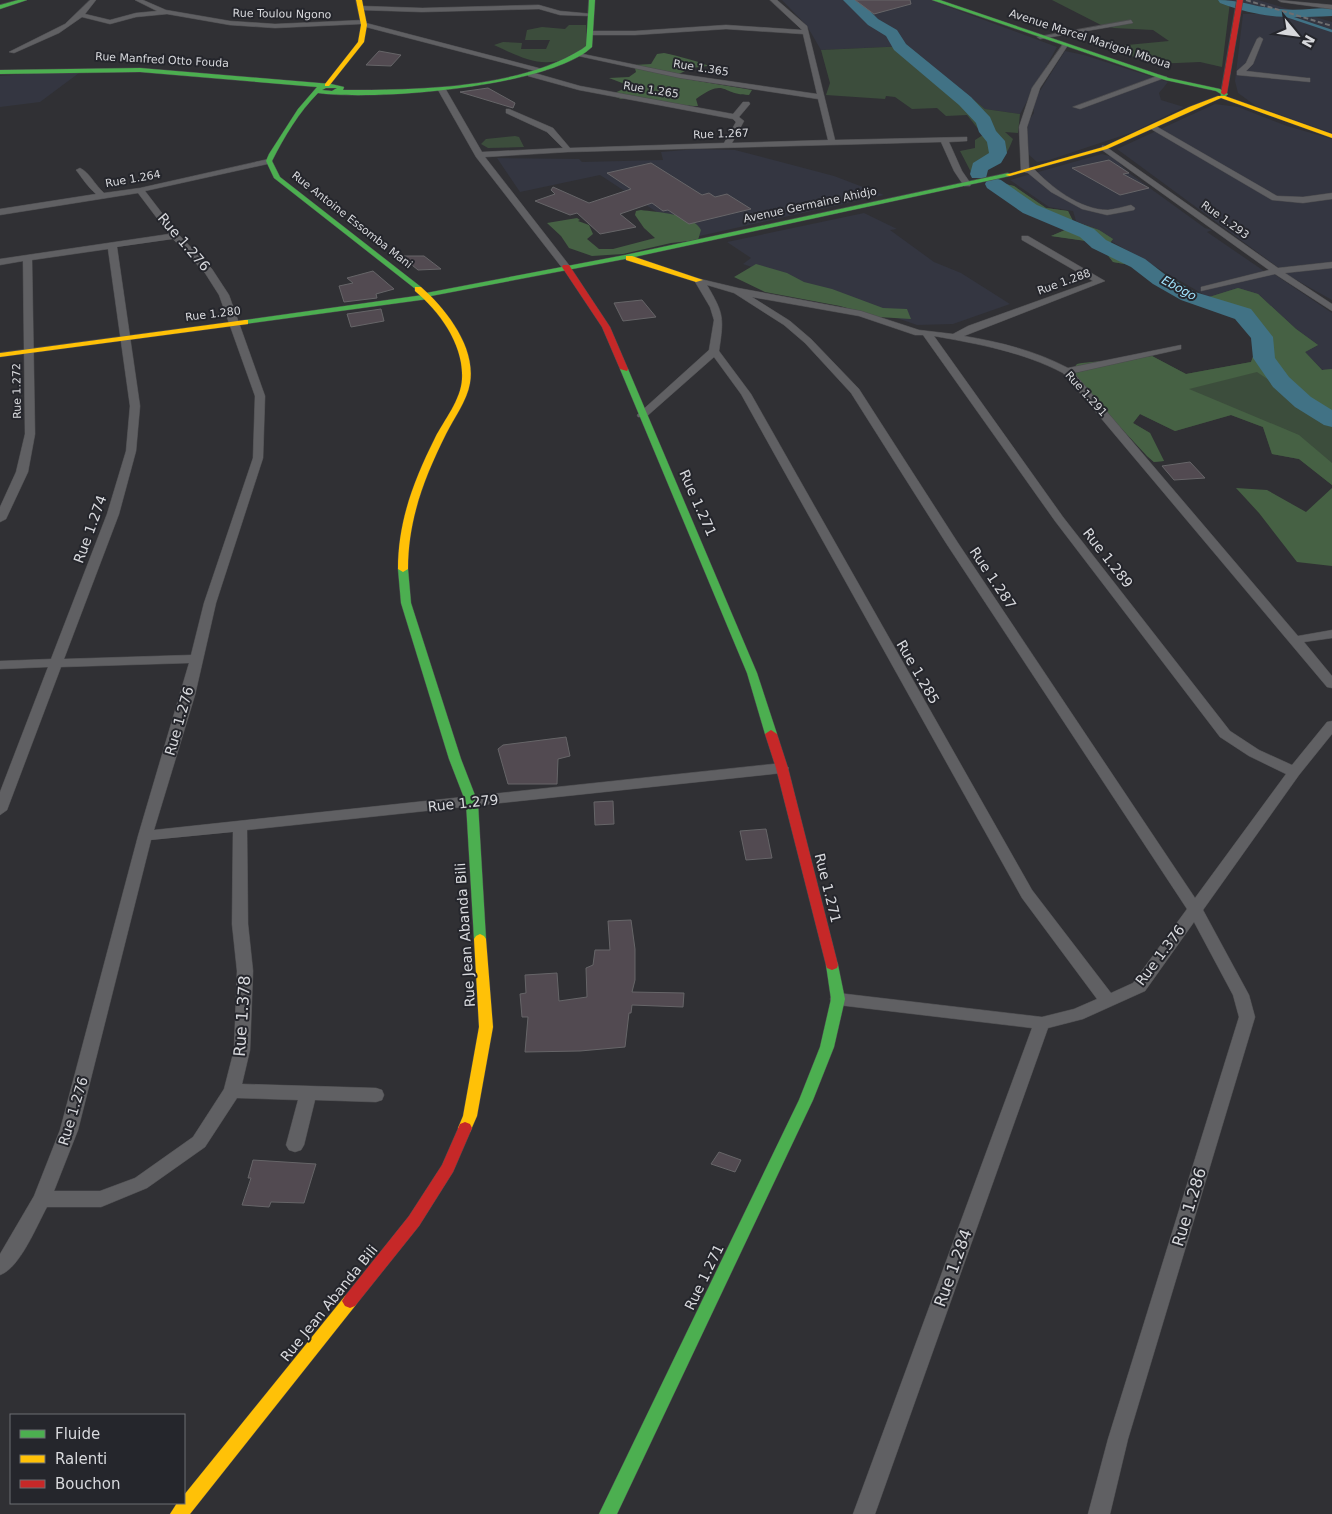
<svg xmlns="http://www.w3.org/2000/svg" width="1332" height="1514" viewBox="0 0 1332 1514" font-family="'DejaVu Sans',sans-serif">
<rect width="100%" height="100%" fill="#303034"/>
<path fill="#343641" d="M782,0H930L1057,47L1020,114L985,109L908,46L821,50L807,26Z
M1225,0H1258L1332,22V133L1256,106L1238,93L1235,81L1243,14H1276Z
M1065,51L1084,55L1168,82L1159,93L1161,100L1184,107L1133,132L1049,160L1037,162L1028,154L1027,123L1034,113L1033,105L1038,94Z
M53,72L79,73L40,102L0,107V76Z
M1215,104L1238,107L1287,126L1332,139V300L1291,277L1117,149Z
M696,149L735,150L834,176L884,195L695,237L600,175L520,192L497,158L579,159L582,162L663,160L661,152Z
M1102,154L1113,157L1129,173L1205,228L1212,230L1207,232L1264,271L1274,274L1332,313V376L1296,352L1298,333L1215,301L1076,221L1073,211L1049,207L1010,180Z
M864,213L897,229L890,230L934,262L961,273L1010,304L953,324L917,325L743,264L751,258L727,242Z"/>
<path fill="#3c4d3c" d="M1052,0H1225L1230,2L1222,67L1200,62L1154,64L1106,47L1169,41L1153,30L1114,28L1101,25Z
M569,25H586V46C552,73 530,62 494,45L503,42L522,43L521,49H546L550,40H525L527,30L542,27L565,29Z
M908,46L985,109L1020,114L1018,133L1005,132L1013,139C1003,164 996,167 972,174L960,151L975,148V140L983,135L967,115L946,116L937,108L912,109L895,97L886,96L885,99L826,95L830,83L821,50Z
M515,136L519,137L524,147L488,148L481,144L486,139Z
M1001,183L1014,186L1046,208L1068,211L1073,221L1099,230L1113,239L1110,243L1191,293L1206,298L1238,288L1258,294L1296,329L1318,345L1305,352L1322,370L1332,369V485L1299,459L1272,454L1263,427L1231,415L1175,431L1140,414L1133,423L1150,433L1164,461L1154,462L1147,456L1077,364L1152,356L1186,374L1251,362L1257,346L1239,315L1187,299L1169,290L1136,266L1113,262L1103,249L1086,241L1051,236L1065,230L1002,195Z"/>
<path fill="#466144" d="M664,53C670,54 705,63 708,66L691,68L679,74L680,78L752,90L749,95C720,95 727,77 696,99L698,106H694L652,103L633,98L621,99L610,95L630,86L609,78L629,77L636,72L634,65L651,64L657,54Z
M1001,183L1014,186L1046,208L1068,211L1073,221L1099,230L1113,239L1110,243L1191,293L1206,298L1238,288L1258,294L1296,329L1318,345L1305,352L1322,370L1332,369V422L1257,372L1189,389L1299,435L1332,463V485L1299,459L1272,454L1263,427L1231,415L1175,431L1140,414L1133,423L1150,433L1164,461L1154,462L1147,456L1079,383L1071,371L1077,364L1082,363L1152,356L1186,374L1251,362L1257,346L1239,315L1187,299L1169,290L1136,266L1113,262L1103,249L1086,241L1051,236L1065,230L1002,195Z
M641,210C656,212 694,214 701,230L698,240L671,243L623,254L592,256L569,248L561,236L547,223L577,218L580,220L578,221L589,225L593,234L587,239L599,249H613L655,238L644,228L635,215L636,211Z
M756,264L787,273L804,282L832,289L883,308L907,309L911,319L878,317L840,306L765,292L734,277Z
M1236,488L1267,490L1306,512L1332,488V566L1297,562L1259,513Z"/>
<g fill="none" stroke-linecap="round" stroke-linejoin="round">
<path stroke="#417285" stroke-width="2.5" d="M1281,14L1332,31"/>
<path fill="#417285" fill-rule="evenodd" d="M843,0H859L878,19L897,30L906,44L971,97L990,117L996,131L1005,141L1007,153L1001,163L988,170L986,178H972L970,174L973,163L989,153L987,142L979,132L976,123L959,105L894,50L886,36L868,25Z
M1218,0C1242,0 1257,8 1280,9C1297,11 1315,8 1332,8V16C1286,18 1264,19 1220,3Z
M994,178L1001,180L1037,205L1094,229L1106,240L1145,259L1167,276L1195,292L1251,309L1273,337L1275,358L1289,377L1311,397L1332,410V427L1324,425L1295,407L1273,387L1253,358L1251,338L1235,319L1181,300L1153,284L1131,267L1092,248L1080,237L1023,213L987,188L985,184L987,180Z"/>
</g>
<path fill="#524a51" stroke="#666568" d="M855,0H910L911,4L874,14Z
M379,51L401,55L391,66L366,65Z
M488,88L515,103L513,108L460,92Z
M1109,160L1129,173L1123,174L1149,188L1120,195L1072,168Z
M651,163L702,195L709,193L715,197L727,194L751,209L689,224L668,210L663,211L652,203L620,214L636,227L600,234L577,213L570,215L535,201L555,194L551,190L553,187L589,203L631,189L607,173Z
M401,256H424L441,269L418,270Z
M373,271L394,289L376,294L377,298L344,302L339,286L353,283L347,278Z
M642,300L656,317L623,321L614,303Z
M381,309L384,321L351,327L347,314Z
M1190,462L1205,478L1174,480L1162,466Z
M566,737L570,756L558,759L557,784H508L498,749L503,745Z
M613,801L614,824L595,825L594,802Z
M766,829L772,858L746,860L740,831Z
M631,920L635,949V980L632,992L684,993L683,1007L632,1005L631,1013H629L625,1047L580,1051L525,1052L528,1017H522L520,994L526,993L525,975L557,973L559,1001L587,997L586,968L593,965L595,950H610L608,921Z
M719,1152L741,1160L735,1172L711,1164Z
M253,1160L316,1164L304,1203L271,1202L269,1207L242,1205L251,1178H248Z"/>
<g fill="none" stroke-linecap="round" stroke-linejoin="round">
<g stroke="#4b4b4e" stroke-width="1">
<path id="street" d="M90,0H96L85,14L110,20L136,13L157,11L135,0H143L166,10L230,21L275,24L364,20L367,22L366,23L546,70L539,72L362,26L361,24L275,28L230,25L167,14L136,17L110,24L82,17L59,33L14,53L9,52L65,24Z
M770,0H777L807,26L835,140L967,137V141L949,142L962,171L971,184L970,186H964L954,171L941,142L568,152L485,157L569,265L571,267L566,270L563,269L476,157L438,90L445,88L482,152L563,148L547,132L506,113V109H509L553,128L570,148L724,143L736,122L733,119L579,90L528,76V72H531L580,86L733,114L743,102H749L750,104L739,117L744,121L732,143L828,140L818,99L680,78L574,55L578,53L680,74L817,94L803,34L726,29L635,35H590L587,33L590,31H635L726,25L802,30Z
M1278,0L1332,5V9L1281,2Z
M539,5L560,11L593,14L590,16L560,15L539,9L422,12L361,10L358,8L361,6L422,8Z
M1131,20L1133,23L1040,39L1037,37Z
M1260,37L1263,39L1253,64L1246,71L1307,78H1310V82L1237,75V71L1246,63L1257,39Z
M1063,44L1068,45L1040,88L1027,127L1029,168H1033C1051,187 1080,210 1108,210C1115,209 1123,207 1131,205L1135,208L1134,210L1107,215L1082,209L1051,192L1028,173L1021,171L1019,127L1032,88Z
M1160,75L1167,77L1080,109L1073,107Z
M1154,125L1277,196L1303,197L1332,193V199L1303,203L1272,200L1151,129L1150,127Z
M1105,146L1278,268L1332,262V268L1285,273L1332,304V311L1275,274L1201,291V287L1269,270L1102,150V146Z
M269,159H272V163L145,191L178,234L212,269L229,295L265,396L263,458L216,603L195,695L154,830L782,763L789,768L782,773L247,830L248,924L253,971L250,1050L242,1084L376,1088L382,1090L384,1095L382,1100L376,1102L315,1100L304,1145L301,1150L295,1152L289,1150L286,1145L298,1100L237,1098L205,1147L147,1188L101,1207H47C37,1225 20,1268 0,1275V1254L34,1196L60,1130L138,836L189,663L61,667L7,810L0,815V792L48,667L0,669V661L51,659L107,514L126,451L130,406L108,249L32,260L35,434L28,472L6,519L0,522V507L16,472L25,434L23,261L0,265V259L169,234L138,193L0,215V209L96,194C87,186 83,179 76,170L80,168C89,172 95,185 104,193L140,188ZM173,239L205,273L219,295L255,396L253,458L204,603L191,655L64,659L119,514L136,451L140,406L117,247ZM233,832L232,924L237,971L234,1050L224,1089L193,1137L135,1178L100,1191H54L78,1130L151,840Z
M1022,236H1028L1105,281L964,336C1000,342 1036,351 1068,368L1181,345V349L1074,373L1298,636L1332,630V638L1304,642L1332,676V688L1327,687L1290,643L1063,373C1023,352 979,344 934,336L1063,517L1230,731L1259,750L1292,765L1327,722L1332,721V734L1299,775L1203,910L1249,995L1255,1017L1128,1439L1110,1514H1088L1108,1439L1239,1017L1233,995L1194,922L1145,991L1083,1019L1048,1028L875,1514H853L1032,1028L838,1005L832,1003L830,999L832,995L838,993L1042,1017L1074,1009L1097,999L1022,898L741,394L714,357L646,417H638L637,415L709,350L714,320L710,307L694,280L696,278L738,288L861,311L919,330L953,334L968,326L1093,281L1022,240ZM707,285L734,293L784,325L805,343L851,393L946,543L1187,909L1133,983L1111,993L1032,890L751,394L719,351C724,317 724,314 707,285ZM752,297L859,316L915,335H923L1055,521L1220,737L1249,756L1286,774L1195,898L958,543L859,389L811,339L790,321Z"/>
</g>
<g stroke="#4b4b4e" stroke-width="1">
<path id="fast" d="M18,0H27L0,9V5Z
M589,0H595L592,47C550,87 374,101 318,93C299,112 284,137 272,161L280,177L421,287V291H418L274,178L266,161L269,154L298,109L317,87L140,72L0,74V70L140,68L331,84L344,87L343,90C416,90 518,89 582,49L586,46ZM326,88H337L332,91L322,90Z
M932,0H940L1169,78L1220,89L1228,94L1224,98H1220L1221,94L1216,91L1165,80Z
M1008,173L1010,174V176L625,259L431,296L428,299L245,324L241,322L245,320L423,295L426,293L625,255Z
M621,367L628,369L757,673L777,734L775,737L771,738L765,734L747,673L620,369Z
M403,566L408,569L411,603L461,759L478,803L486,939L484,942H476L474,939L466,803L449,759L401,603L398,569Z
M832,960L837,962L838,965L845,999L834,1047L813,1100L617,1514H599L799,1100L820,1047L831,999L826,965L827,962Z"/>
</g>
<g stroke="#4b4b4e" stroke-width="1">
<path id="slow" d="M356,0H362L367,25L364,42L329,86H325V84L358,42L361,25Z
M1218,96H1225L1332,134V138L1221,98L1107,149L1010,176L1005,175L1103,147L1189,107Z
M626,256H632L703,280L696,282L626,260Z
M415,287H421C446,309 476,347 470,383C467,401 454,418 446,434C424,478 408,520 408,569L403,572L398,569C398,521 414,480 435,438C444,420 461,400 462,379C464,345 440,312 415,291Z
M245,320H248V324L0,357V353Z
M480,934L484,936L486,939L493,1027L477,1116L470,1132L465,1134L460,1132L458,1128L463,1116L479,1027L474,939L476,936Z
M350,1294L355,1296L358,1301L355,1306L190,1514H170L177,1503H184V1495L345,1296Z"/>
</g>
<g stroke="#4b4b4e" stroke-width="1">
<path id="jam" d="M1237,0H1243L1227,93L1224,95L1221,93Z
M563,265H569L610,327L628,369L627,371L620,369L602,327L562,267Z
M771,730L777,734L788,768L838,965L837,968L832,970L827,968L826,965L776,768L765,734Z
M465,1122L470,1124L472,1128L453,1172L419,1226L355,1306L350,1308L345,1306L342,1301L345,1296L409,1216L442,1165L460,1124Z"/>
</g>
<use href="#street" fill="#606063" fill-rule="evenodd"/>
<use href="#fast" fill="#4caf50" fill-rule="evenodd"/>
<use href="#slow" fill="#ffc107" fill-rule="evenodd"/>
<use href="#jam" fill="#c62828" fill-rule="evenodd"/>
<path stroke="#6e6e70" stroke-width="2" stroke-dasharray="5 2.5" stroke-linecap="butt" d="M1246,0L1332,26"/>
</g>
<g text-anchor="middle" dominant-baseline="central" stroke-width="4" stroke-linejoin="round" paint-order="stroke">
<g font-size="11" fill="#d8d9dd" stroke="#25262c">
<text transform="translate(282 14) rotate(1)">Rue Toulou Ngono</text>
<text transform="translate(1090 39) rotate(18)">Avenue Marcel Marigoh Mboua</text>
<text transform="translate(162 60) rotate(3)">Rue Manfred Otto Fouda</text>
<text transform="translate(701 68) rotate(9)">Rue 1.365</text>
<text transform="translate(651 90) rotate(9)">Rue 1.265</text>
<text transform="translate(721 134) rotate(-2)">Rue 1.267</text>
<text transform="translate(133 179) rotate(-10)">Rue 1.264</text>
<text transform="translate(810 205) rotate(-12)">Avenue Germaine Ahidjo</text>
<text transform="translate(352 220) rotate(38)">Rue Antoine Essomba Mani</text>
<text transform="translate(1225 220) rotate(36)">Rue 1.293</text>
<text transform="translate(1064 282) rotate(-20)">Rue 1.288</text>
<text transform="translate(213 314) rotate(-7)">Rue 1.280</text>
<text transform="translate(17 391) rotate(-91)">Rue 1.272</text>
<text transform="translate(1086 394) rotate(48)">Rue 1.291</text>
</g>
<g font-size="12" font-style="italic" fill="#a0e3fd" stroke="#25262c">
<text transform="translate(1179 288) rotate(29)">Ebogo</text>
</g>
<g font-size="14" fill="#d8d9dd" stroke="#25262c">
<text transform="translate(184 242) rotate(49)">Rue 1.276</text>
<text transform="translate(698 503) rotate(66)">Rue 1.271</text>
<text transform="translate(90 529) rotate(-70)">Rue 1.274</text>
<text transform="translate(1108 558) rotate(52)">Rue 1.289</text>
<text transform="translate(993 578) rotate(56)">Rue 1.287</text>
<text transform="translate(918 672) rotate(60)">Rue 1.285</text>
<text transform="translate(179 721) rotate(-74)">Rue 1.276</text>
<text transform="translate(463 803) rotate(-6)">Rue 1.279</text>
<text transform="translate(828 888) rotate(76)">Rue 1.271</text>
<text transform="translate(465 935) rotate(-94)">Rue Jean Abanda Bili</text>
<text transform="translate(1160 955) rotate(-53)">Rue 1.376</text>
<text transform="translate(73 1111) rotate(-73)">Rue 1.276</text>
<text transform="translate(704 1277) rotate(-64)">Rue 1.271</text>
<text transform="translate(329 1303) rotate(-51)">Rue Jean Abanda Bili</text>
</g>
<g font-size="16" fill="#d8d9dd" stroke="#25262c">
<text transform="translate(242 1016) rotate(-86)">Rue 1.378</text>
<text transform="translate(1189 1207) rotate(-73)">Rue 1.286</text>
<text transform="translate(953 1268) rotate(-70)">Rue 1.284</text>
</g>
</g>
<rect x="10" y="1414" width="175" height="90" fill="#25262c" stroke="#6d6e73"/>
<rect x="20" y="1430" width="25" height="8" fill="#4caf50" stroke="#6d6e73"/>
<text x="55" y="1439" font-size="15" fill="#d8d9dd">Fluide</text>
<rect x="20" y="1455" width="25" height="8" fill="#ffc107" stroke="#6d6e73"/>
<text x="55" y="1464" font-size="15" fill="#d8d9dd">Ralenti</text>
<rect x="20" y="1480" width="25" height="8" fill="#c62828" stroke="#6d6e73"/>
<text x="55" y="1489" font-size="15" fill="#d8d9dd">Bouchon</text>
<g transform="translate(1297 35) rotate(119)" stroke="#25262c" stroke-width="4" paint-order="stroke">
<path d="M0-4L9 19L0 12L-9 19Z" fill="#d8d9dd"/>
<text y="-8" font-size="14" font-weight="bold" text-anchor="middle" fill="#d8d9dd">N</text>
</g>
</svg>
